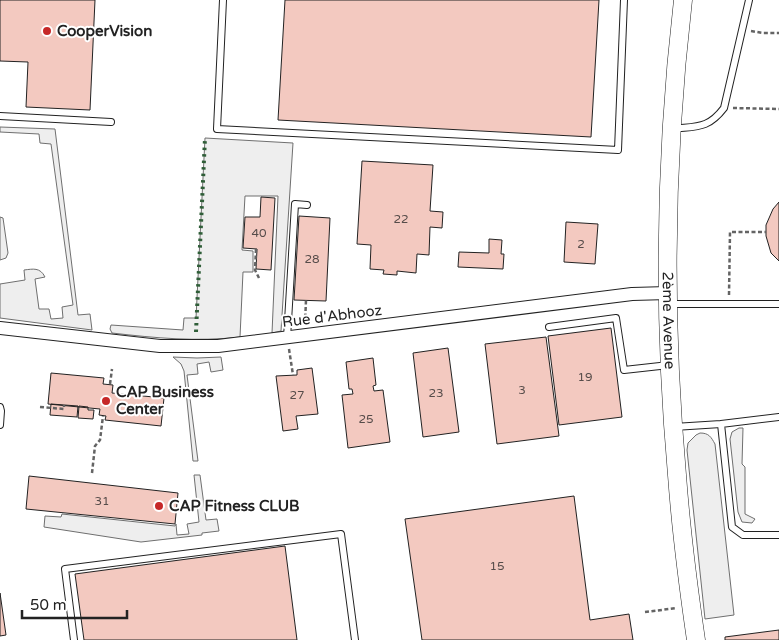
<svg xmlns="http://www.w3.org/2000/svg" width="779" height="640" viewBox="0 0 779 640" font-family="'Varela Round',sans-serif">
<rect width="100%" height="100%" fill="#fff"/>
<path fill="#eee" stroke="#6f6f6f" d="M0,127L55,129L78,315L90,314L92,330L0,318V284L25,280L24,270C33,269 40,267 45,277L35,279L39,309H49L51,319L63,318L62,307L73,305L51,144L40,143L39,134L0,132Z
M205,138L293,143L281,331L272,333L278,196H245L242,250L253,251V272H243L240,337C197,342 155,338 112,333L110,329L111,325L183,330L184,318H196Z
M0,217L3,218L8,253L6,258L0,260Z
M173,357L197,358L221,357L223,370L211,372L209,362L197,364L198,374L187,375L198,461H193L184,371L181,364Z
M739,428H743L742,464L745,467V514L755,519L752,523L742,522L738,512L730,439L732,432Z
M700,433C709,433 711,437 715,444L734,615L705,619L687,450L688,443L696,435Z
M194,475H200L206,520L217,519L219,531L202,533V535L141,542L44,527L45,516L61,517L62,514L175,526L176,524L177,535L189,534L187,524L199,522Z"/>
<path fill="#f3c9c0" stroke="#222" d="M0,0H95L90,110L26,107L28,62L0,61Z
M285,0H599L591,137L278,120Z
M362,161L433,165L430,211L443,212L442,228L430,227L429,255L417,254L416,273L397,271V275L383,274L384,270L370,269L371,245L357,244Z
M261,197L275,198L271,270L256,269L257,249L243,248L245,217H260Z
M779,202V261L771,253L766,236V225L773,209Z
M299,216L330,218L326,301L294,300Z
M566,222L598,224L595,264L564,262Z
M489,239L502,240L501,254H504L503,269L458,267L459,252L489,253Z
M611,328L622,417L559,425L548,336Z
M546,337L559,436L497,444L485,344Z
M448,348L459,432L423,437L413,353Z
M373,358L376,385L373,386L374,391L383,390L390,442L348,448L342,395L353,394L352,389H349L346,362Z
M312,368L318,414L296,416L298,429L283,431L276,376L297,375V370Z
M51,373L104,378L103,384L113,385L112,393L164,398L161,426L105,420L106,416L99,415L100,409L48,404Z
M51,404L78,406L77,417L50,415Z
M79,406L88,407V410H94L93,419L78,418Z
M29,476L178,493L175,524L26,509Z
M574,496L590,620L629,614L633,640H422L405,519Z
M285,546L297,640H84L75,574Z
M0,593L6,635L0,636Z
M779,630V640H725V637Z"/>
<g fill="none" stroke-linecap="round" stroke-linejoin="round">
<g stroke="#222" stroke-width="8">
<path id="lane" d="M223,0L217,129L618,150L624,0
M0,116L111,122
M673,129C697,126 708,129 724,108L749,0
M670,304H779
M549,327L616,318L624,370L669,365
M287,338L295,204L307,205
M0,407L1,411L0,425
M721,424L779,417
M674,427L721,424L732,527L743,535H779
M74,640L65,569L341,534L355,640"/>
</g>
<g stroke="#222" stroke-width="14">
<path id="street" d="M0,328L160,346H218L632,294L668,293"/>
</g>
<g stroke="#222" stroke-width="19">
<g id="secondary">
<path id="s1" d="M683,0C665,155 663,319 677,475C681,530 688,585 696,640"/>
</g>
</g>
<path stroke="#646464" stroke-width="2.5" stroke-dasharray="4 2.5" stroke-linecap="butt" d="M751,31L763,33H779
M733,108L779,109
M256,249L255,270L259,278
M729,295L730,232H766
M305,324L306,300
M289,349L293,375
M110,384L112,369
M40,407L64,409V405
M92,473L95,446L100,440L103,416
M645,612L677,608"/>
<use href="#lane" stroke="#fff" stroke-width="6"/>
<use href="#street" stroke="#fff" stroke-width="12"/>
<use href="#secondary" stroke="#fff" stroke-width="18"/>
<path stroke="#2f5e38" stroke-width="4" stroke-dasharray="2.5 4" stroke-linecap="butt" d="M196,332L205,138"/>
</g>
<g fill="#c62828" stroke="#fff" stroke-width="2">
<circle cx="47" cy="31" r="5"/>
<circle cx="106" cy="401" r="5"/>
<circle cx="159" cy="506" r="5"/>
</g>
<g text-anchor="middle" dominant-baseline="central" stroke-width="4" stroke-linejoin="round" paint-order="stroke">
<g font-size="12" fill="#564c4a">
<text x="401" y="219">22</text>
<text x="259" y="233">40</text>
<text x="581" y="244">2</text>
<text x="312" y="259">28</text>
<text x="585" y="377">19</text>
<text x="522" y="390">3</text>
<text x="436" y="393">23</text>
<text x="297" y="395">27</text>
<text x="366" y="419">25</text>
<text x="102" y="501">31</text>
<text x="497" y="566">15</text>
</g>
<g font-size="15" font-weight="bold" fill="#222" stroke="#fff" text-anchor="start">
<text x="57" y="31">CooperVision</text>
<text x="116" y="392">CAP Business<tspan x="116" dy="17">Center</tspan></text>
<text x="169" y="506">CAP Fitness CLUB</text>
</g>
<g font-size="15" fill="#222" stroke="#fff">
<text transform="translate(332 316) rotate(-7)">Rue d'Abhooz</text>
<text stroke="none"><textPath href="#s1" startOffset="321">2ème Avenue</textPath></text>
</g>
</g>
<path d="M22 610v8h105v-8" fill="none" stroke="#222222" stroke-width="2.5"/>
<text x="30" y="610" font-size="15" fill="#222222" stroke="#ffffff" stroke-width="4" paint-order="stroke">50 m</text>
</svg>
